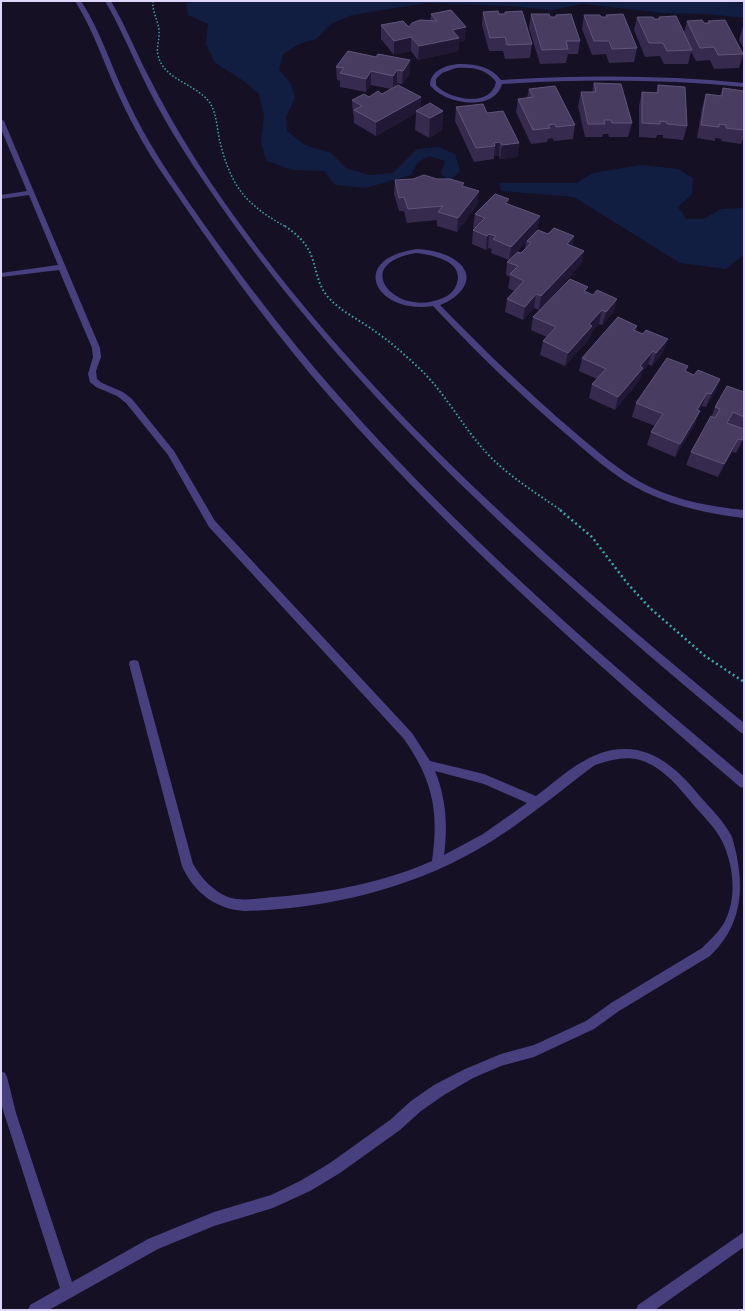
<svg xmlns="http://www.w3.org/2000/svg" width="745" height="1311" viewBox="0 0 745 1311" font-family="'Golos Text',sans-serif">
<rect width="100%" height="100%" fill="#151023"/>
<path fill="#111e42" d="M198,1H714L744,3V18L707,14L664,13L582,4L552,10L508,6L426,3L352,15L331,24L316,39L299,44L283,54L279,70L290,82L295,98L286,117L287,131L305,145L331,153L346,168L369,175L393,173L417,149L439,147L455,154L460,171L449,181L441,174L445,161L429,156L418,162L411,175L366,188L335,185L324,171L292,170L267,161L261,143L264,116L259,94L241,79L215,63L206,44L208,24L188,15L186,3Z
M641,165L678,169L693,178L692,194L678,207L686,219H703L722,209L744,208V255L726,269L680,263L574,197L501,191L499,183H576L593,173Z"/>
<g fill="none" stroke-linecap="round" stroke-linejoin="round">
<path stroke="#3aa8ab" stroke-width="1.5" stroke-dasharray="1.5 2" stroke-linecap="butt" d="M153,1C152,12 158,20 159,30C160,39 156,47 158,55C163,80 197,84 210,103C217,114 217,130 220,142C226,166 235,191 256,207C265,215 276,221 286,227"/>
<path stroke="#3aa8ab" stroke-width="2" stroke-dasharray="1.5 2.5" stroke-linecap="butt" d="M285,226C296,234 306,242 311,255C317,270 317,284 328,297C341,312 360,320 376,332C392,343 406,356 420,369C445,393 461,424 484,450C506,475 535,492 562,511"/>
<path stroke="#3aa8ab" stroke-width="2.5" stroke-dasharray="2 3" stroke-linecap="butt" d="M560,510L592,537L627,583L650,608L705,656L744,682"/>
<path fill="#48407e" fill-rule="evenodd" d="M75,1H81C100,30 110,63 125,95C139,126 157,156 176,184C226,257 279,328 337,394C460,534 601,657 744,776V788L740,787C597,665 455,540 331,398C273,332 221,260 171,186C151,158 133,127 119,96C104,64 94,31 75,1Z
M105,1H111L116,10C129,33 138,57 150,79C168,115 189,150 211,183C354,394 549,562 744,723V734L740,732C544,569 351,398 207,186C183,151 160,114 142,76C130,51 119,25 105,1Z
M461,64C477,64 491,67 501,80C582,75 663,75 744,83V87C663,79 583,79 502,84C494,113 444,104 430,85C430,70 448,64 461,64ZM456,68C471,67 486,68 496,82C491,108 449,100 436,85V79L442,73Z
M1,119L4,121L100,348L101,357L96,371L97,379L102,383L123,392L132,399L174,451L215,521L412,733L430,761L484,774L536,796C563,776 590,748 626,749C656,749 680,772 698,794C710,808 724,821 732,837C745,881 745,923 710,956L619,1011L594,1029L534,1057L501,1066L473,1078L444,1095L421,1111L400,1130L340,1173L310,1191L273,1208L214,1226L158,1249L49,1310H28L30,1305L60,1288L4,1113L1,1103V1071L5,1073L7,1077L16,1113L72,1282L148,1239L214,1212L271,1195L300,1181L330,1163L390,1120L411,1101L434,1085L465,1069L501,1054L534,1045L586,1021L611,1003L702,948C710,940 718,933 724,923C737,899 734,867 723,843C716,828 702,815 691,802C678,786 661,766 640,760C625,756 610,760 595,765C556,794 518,827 475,851C406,890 324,909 245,911C217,910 193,892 182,866L129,664L130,661L134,660L138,661L139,664L193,864C201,878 213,891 228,897C243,902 259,898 274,897C328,893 382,883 432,861C439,811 433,781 404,739L209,527L168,455L126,403L117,396L96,387L90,382L88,374L93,357L92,348L59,270L1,277V273L58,265L29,195L1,199V195L27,191L1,129ZM435,771L484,784L527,803L483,834L444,855C448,826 446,798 435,771Z
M417,249C431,250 448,253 459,263C478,280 457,299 440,305C482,348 526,391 572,430C597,451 621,473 650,487C680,501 712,507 744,510V518C710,514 676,507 645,492C615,478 591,455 566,434C519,394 475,351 433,306C376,315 346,259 417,249ZM417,253C432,255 464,261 457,283C455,290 450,295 443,298C396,319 348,263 417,253Z
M744,1232V1247L655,1310H636L638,1305Z"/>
</g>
<path fill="#362b4f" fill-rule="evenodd" d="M483,12L499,14H505V12L532,44L530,58L505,59L503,51H489L482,25Z
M431,14L465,40L459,42L458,51L418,60L411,51L394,55L381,39V25L409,27L430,21Z
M531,14L550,17H555L556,15L580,41L578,54H568L566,63L540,64L529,28Z
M584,15L601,17H606V15L637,48L634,62L609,63L606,54L592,55L582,29Z
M637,17L654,19H658L659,17L684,33L687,21L704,23H708V21L743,54L739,68L714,69L710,60L696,61L691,52L688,64H664L660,56L645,57L634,30Z
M743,26H744V49L739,40Z
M376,57L410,74L402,84L397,83L395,87L421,108L443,111L442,130L429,138L415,130L416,113L376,136L354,123V115L353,114L352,100L382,94L391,89L371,85L366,92L340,87V81L337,80L336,67Z
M594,83L632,123L628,137H609L608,134H603L602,137H585L578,106L581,92H592Z
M658,85L687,126L683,140L663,138V135H657L656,138L639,137V106L642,92L656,93Z
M723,88L744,91V136L741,144L721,141L722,139L715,138V141L697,138L702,108L706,94L720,96Z
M529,89L575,125L573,139L554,141L552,138L548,139L547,142L531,144L516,112L518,99L527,98Z
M456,107L519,143L517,157L500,159L499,156H494V159L474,162L455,121Z
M437,179L479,191L477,205L457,232L437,226V220L407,223L404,211H399L394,194L395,180Z
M509,199L508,204L540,216L537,230L584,251L581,264L539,310L534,308L523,320L505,312L507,299L514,291L508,288L510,277L506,275L507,262L509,260L491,253L492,249L488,248L486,250L472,244L473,230L475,228H473L475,214ZM526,242L525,249L521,253H516Z
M587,292L614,312L602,325L599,324L591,333L589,339L565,366L540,355L543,341L547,337L531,330L533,317Z
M637,326L636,331L663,352L652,366L648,364L642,372L639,381L615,410L589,398L592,384L597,379L579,371L582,358Z
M686,372L694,375L720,379L715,392L706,407L702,406L699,411L695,424L675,457L647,445L651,432L655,426L632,417L636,403Z
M744,392V438L736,453L732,452L718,477L686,465L691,452L711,418L715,407Z"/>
<path fill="#211836" d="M466,27L465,40L459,42L458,51L418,60L419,46L452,30Z
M411,37V51L394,55V41Z
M410,60V74L402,84L403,71Z
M397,70V83L393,89V76Z
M371,71V85L366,92V79Z
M421,97V110L416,111V113L376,136V122Z
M443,111L442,130L429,138L430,118Z
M500,142L499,156H494L495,146L494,143Z
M519,143L517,157L500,159L502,145Z
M479,191L477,205L457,232L458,218Z
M509,199L507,213L505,203Z
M540,216L537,230L527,241L526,242L509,260L511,247Z
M489,234L488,248L486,250L487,236Z
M574,236L572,250L567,244Z
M584,251L581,264L539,310L541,296Z
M588,287L585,300L584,291Z
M536,294L534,308L523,320L525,307Z
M617,299L614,312L602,325L606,312Z
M602,310L599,324L591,333L589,339L565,366L568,353L589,324Z
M668,339L663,352L652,366L656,353Z
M653,351L648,364L642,372L639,381L615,410L618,397L640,366Z
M720,379L715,392L706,407L711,394Z
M707,393L702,406L692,423L697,410Z
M700,411L695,424L675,457L680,444Z
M733,412L727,425V423Z
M744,437L741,444L736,453Z
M738,439L732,452L718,477L724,464Z"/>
<path fill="#483d61" stroke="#5f557a" d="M451,10L466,27L452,30L459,38L419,46L411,37L394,41L381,25L403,21L409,27L412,23L420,20L437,21L431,14Z
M498,11L499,14H505V12L522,11L532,44L507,45L505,37L490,38L483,12Z
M531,14H549L550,17H556V15L571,14L580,41H566L568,49L542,50Z
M623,14L637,48L612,49L609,41H594L584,15H600L601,17H607L606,15Z
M676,16L692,50L667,51L663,43H649L637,17H653L654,19H660L659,17Z
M702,20L704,23H710L708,21L725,20L743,54L718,55L714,47L700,48L687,21Z
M348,51L376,57L378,54L410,60L403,71L397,70L393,76L371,71L366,79L340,73L344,68L336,67Z
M594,83L621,84L632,123H612L611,120H604L605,124H588L581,92H596Z
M398,85L421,97L376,122L354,110L362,106L352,100L364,94L369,97L378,91L382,94Z
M658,85L685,87L687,126L667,124V122L660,121V124L642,123V92L658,93Z
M555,86L575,125L556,127L555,124L548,125L550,128L533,130L518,99L533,97L529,89Z
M723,88L744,91V130L726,128V125L719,124V127L701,125L706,94L722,96Z
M430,103L443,111L430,118L416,111Z
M483,104L487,113L503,111L519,143L502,145L500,142L494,143L495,146L476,148L456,107Z
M424,175L437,179H450L464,183L462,186L479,191L458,218L438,212L443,206L408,209L404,197L399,198L395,180L413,179Z
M495,194L509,199L505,203L540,216L511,247L493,239L496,236L489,234L487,236L473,230L485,218L475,214Z
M554,228L574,236L567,244L584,251L541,296L536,294L525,307L507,299L524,281L510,274L518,266L507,262L518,252L521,253L531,243L527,241L538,230L548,234Z
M570,279L588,287L584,291L593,295L597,290L617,299L606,312L602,310L589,324L592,326L568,353L543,341L556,327L533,317Z
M618,317L637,326L633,330L643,334L646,330L668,339L656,353L653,351L640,366L643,368L618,397L592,384L606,369L582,358Z
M667,358L688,366L685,371L694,375L698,370L720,379L711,394L707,393L697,410L700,411L680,444L651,432L663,414L636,403Z
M727,386L744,392V417L733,412L727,423L744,429V437L742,440L738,439L724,464L691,452L711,416L715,418L720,409L715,407Z"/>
<rect width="745" height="1311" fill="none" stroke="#ded6fb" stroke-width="4"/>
</svg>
